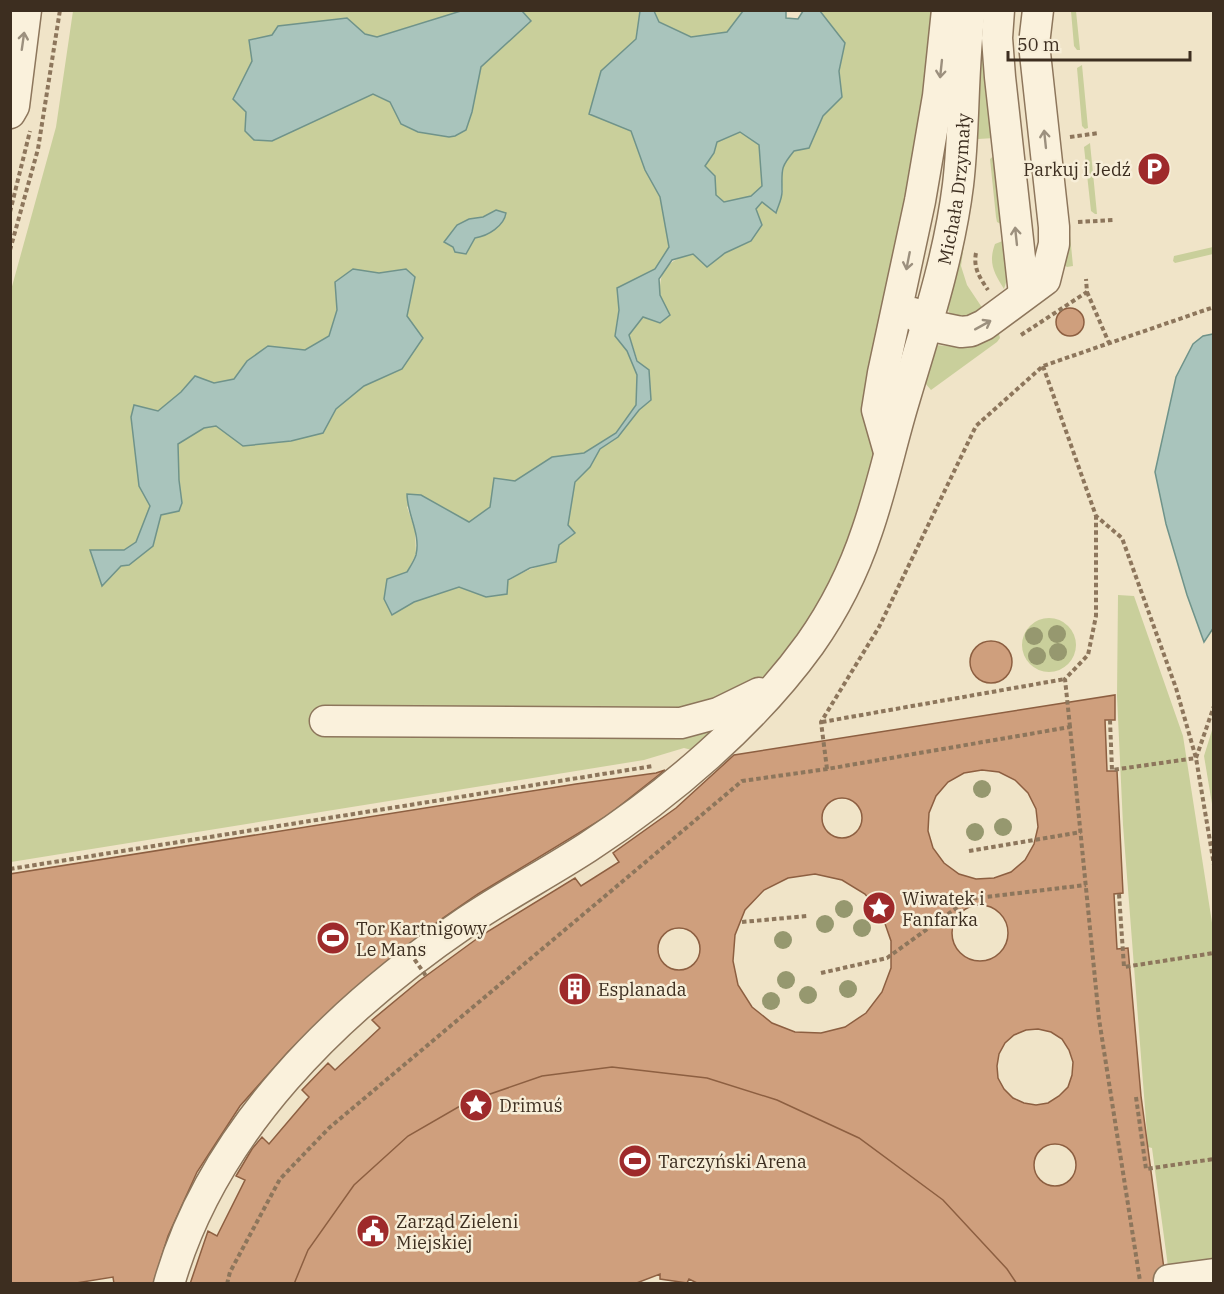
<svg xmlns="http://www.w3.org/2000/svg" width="1224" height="1294" viewBox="0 0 1224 1294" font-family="'IBM Plex Serif',serif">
<rect width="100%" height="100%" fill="#f0e4c8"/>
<path fill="#c9cf9b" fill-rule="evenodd" d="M73,11H464L377,37L365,34L272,35L250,40L252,61L233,99L246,112L245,130L253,139L272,141L373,94L390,102L401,124L466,130L472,112L481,67L531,21L522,11H640L636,39L601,71L631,131L645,170L660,197L669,247L656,269L618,288L619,310L615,335L627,351L637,375L636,405L616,433L584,453L552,457L515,481L490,507L469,522L421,495L407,507L415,530L416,554L407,572L392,615L414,602L459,587L486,597C511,578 525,569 556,561L559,545L568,525L575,482L590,467L600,449L618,437L639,410L651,400L629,335L660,295C659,267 669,261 693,253L707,267L725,253L751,241L762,225L755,209L762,202L775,213L783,192L781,177L784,163L794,151L809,148L823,116L842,97L839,71L845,43L820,11H937L878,450L848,556L783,665L692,750L684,748L644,760L11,862V290L56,127ZM496,210L475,238L456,252L453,247L469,219L483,217ZM405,269L407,316L402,369L364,386L336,409L323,433L243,446L216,426L204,428L178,444L179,480L182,503L179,510L161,515L153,546L129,565L121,566L91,551L124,550L136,542L150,506L139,486L134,437L158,411L181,392L195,376L214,383L234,379L247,361L268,346L305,350L329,336L337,310L335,282L353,270L379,273Z
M654,11H743L727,32L691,37L659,22Z
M1071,11H1076L1080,50H1077L1074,46Z
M981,24L995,138L978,139L972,199L970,200L976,95L979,92L977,87Z
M1082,65L1088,128L1085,129L1082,126L1077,68Z
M740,132L759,145L762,186L751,196L724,203L716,195L714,176L705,166L714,153L717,142Z
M1090,143L1097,214H1095L1091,211L1084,147Z
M996,154L1003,225L997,222L996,217L990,159Z
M966,230L961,266L967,285L983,309L965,317L951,316L947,308Z
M1068,233L1070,235L1073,266L1067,267L1064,265Z
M1005,240L1008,276L1004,289C994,273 988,263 995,244Z
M1213,247V254L1175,263L1173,261L1174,256Z
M998,330L1000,338L997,342L931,390L925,383L936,345L957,347L968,346Z
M1118,595L1134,596L1183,736L1213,929V1266L1169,1274L1152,1148L1148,1147L1123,825L1117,696Z
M1022 645a27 27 0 1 1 54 0a27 27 0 1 1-54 0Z
M1213,727V810L1204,756Z"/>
<path fill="#a9c4bc" stroke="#6f938a" stroke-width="1.5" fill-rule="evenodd" d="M464,10L522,11L531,21L481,67L472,112L466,130L455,136L449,137L418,132L401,124L390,102L373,94L272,141L254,140L245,131L246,112L233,99L252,61L249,40L272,35L278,26L347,18L365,34L377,37Z
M640,11H654L659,22L691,37L727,32L743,11H786V18L798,19L803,11H820L845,43L839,71L842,97L823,116L809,148L794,151C780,168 782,169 782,190C783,197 778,206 776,213L762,202L756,209L762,225L751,241L725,253L707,267L693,254L672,260L659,279L660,295L670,315L660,323L643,317L629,335L637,361L649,370L651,400L639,410L618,437L600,449L590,467L575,482L568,525L575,533L559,545L556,562L530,568L508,580L507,594L486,597L459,587L414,602L392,615L384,599L387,579L407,572C410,567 414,561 416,555C421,534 407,514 407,494L421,495L469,522L490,507L494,478L515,481L552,457L584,453L616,433L636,405L637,375L627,351L615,336L619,310L617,288L655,269L669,247L660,197L645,170L631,131L589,114L601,71L636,39ZM740,132L759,145L762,186L751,196L724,202L716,195L715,176L705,166L714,153L717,142Z
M496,210L506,213C504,226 488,236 475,238L466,254L455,252L453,247L444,242L457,225L469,219L483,217Z
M353,269L379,273L406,269L415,277L407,316L423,338L402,369L364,386L336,409L323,433L291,441L243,446L216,426L204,428L178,444L179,480L182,503L179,511L161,515L153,546L129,565L121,566L102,586L90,550H124L136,542L150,506L139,486L131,417L134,405L158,411L181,392L195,376L214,383L234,379L247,361L268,346L305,350L329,336L337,310L335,282Z
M1213,334L1214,627L1204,642L1187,595L1166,524L1155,472L1176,377L1193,344L1203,336Z"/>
<path fill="#cf9f7d" stroke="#8d5f41" stroke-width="1.5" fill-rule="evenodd" d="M1056 322a14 14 0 1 1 28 0a14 14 0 1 1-28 0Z
M970 662a21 21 0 1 1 42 0a21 21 0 1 1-42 0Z
M1115,695V720H1105L1107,771H1117L1123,893L1114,894L1117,949L1128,948L1141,1096L1166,1284H1017L1007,1269L943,1200L859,1138L777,1100L707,1078L612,1067L542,1076L467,1102L408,1136L354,1185L308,1250L294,1284H190L208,1231L217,1236L245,1180L236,1176L252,1149L262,1137L269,1144L309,1097L302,1090L328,1063L335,1070L380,1028L372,1020L419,981L482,935L575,878L581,886L619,862L613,853L676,808L734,755ZM982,770L999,772L1015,780L1028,793L1036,809L1038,827L1034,844L1025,860L1011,872L994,878L976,879L959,874L944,863L933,848L928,831L929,813L936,796L948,782L964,773ZM815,874L842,880L865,894L882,915L891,941V968L882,992L866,1013L845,1027L821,1033L795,1032L772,1023L752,1007L738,985L733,961L735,935L745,910L764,890L788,878ZM1038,1029L1051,1032L1062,1039L1069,1050L1073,1062L1072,1075L1068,1087L1059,1096L1048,1103L1036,1105L1024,1103L1013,1098L1004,1089L998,1078L997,1066L999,1054L1005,1043L1014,1035L1026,1030Z
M665,770L607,816L478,894L440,920L338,1003L288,1052L240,1106L197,1172L168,1236L153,1284H114L113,1277L70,1284H10V874L576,784L656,773Z
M822 818a20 20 0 1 1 40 0a20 20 0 1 1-40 0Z
M952 933a28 28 0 1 1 56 0a28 28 0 1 1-56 0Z
M658 949a21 21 0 1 1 42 0a21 21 0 1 1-42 0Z
M612,1067L707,1078L777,1100L859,1138L943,1200L1007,1269L1017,1284H699L689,1279L687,1283L660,1279V1274L634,1284H294L308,1250L354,1185L408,1136L467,1102L542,1076Z
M1034 1165a21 21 0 1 1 42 0a21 21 0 1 1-42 0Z"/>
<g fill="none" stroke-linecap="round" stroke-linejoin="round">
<g stroke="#8d765c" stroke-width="33">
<g id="minor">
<path d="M999,10L997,38L1000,77L1024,294"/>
<path d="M10,113L14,106L26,10"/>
<path d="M913,313L927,325L961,332L971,331L984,325L1045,280L1054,244V227L1034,44L1038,10"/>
<path d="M889,452L877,410L883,373L920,201L938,96L947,10"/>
<path d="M325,721L681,723L718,713L759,693"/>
<path d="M1169,1280L1214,1274"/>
<path id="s1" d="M169,1284C213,1130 337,1010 466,922C506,895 548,873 588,847C669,794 753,723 810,644C834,610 854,570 867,531C882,488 891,444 904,401C925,330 949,258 958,185C965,127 962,68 970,10"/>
</g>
</g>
<path stroke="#8d765c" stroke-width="4" stroke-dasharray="4.5 3" stroke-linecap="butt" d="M1070,137L1099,133
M10,212L30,131
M1078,222L1113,220
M10,250L38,149L60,10
M976,253C973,268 980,278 988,290
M1087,292L1109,343
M1021,335L1087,292L1086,279
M1043,366L1096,516L1122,538L1176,688L1196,758L1214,865
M1110,720L1112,770L1196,758L1214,706
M822,722L1065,679
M1070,727L1065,679L1088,655L1096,616V516
M827,769L821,722L879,627L976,426L1043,366L1214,307
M969,851L1081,832
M10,869L653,766
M1119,894L1124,967L1214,953
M742,922L807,916
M821,973L887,958L969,899L1086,885
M1136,1097L1146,1169L1214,1159
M227,1284L230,1272L280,1179L329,1128L742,781L827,769L1070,727L1099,1019L1140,1281"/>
<use href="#minor" stroke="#faf1dc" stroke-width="30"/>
<path stroke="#8d765c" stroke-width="4" stroke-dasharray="4.5 3" stroke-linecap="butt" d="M406,947L426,976"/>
</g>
<g fill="#96986f">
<circle cx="1057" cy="634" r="9"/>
<circle cx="1034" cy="636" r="9"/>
<circle cx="1058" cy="652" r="9"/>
<circle cx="1037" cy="656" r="9"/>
<circle cx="982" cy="789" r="9"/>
<circle cx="1003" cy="827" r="9"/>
<circle cx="975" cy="832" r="9"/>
<circle cx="844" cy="909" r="9"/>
<circle cx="825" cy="924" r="9"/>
<circle cx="862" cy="928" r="9"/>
<circle cx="783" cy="940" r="9"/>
<circle cx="786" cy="980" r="9"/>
<circle cx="848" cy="989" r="9"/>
<circle cx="808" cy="995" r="9"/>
<circle cx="771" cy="1001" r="9"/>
</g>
<defs><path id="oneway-shaft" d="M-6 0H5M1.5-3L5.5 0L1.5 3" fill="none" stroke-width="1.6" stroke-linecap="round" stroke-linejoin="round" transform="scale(1.5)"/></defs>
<g stroke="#9c907e">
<use href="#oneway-shaft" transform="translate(23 41) rotate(-82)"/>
<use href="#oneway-shaft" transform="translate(941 69) rotate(96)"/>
<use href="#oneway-shaft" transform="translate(1045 139) rotate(-96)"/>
<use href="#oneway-shaft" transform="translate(1016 236) rotate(-96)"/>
<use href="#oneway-shaft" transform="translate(908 261) rotate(101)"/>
<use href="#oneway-shaft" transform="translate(983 325) rotate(-29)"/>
</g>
<defs>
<g id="parking-disc" transform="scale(1.725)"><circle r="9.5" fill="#9e2a2b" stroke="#f7eed8"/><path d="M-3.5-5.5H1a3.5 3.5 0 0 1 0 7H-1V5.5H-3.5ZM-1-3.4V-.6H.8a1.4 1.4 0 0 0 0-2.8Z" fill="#fff"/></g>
<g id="sight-disc" transform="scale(1.725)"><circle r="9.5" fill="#9e2a2b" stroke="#f7eed8"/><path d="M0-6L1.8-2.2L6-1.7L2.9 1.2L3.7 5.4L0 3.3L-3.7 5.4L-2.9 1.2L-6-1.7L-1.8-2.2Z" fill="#fff"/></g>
<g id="stadium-disc" transform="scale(1.725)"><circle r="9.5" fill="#9e2a2b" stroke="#f7eed8"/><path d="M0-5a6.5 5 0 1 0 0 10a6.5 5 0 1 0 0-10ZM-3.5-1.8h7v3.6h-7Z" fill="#fff"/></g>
<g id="building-disc" transform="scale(1.725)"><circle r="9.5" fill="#9e2a2b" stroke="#f7eed8"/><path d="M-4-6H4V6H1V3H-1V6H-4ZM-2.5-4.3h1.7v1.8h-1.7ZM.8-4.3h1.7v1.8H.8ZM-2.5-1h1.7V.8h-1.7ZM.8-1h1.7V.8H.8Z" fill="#fff"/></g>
<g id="civic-disc" transform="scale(1.725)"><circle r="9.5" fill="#9e2a2b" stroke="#f7eed8"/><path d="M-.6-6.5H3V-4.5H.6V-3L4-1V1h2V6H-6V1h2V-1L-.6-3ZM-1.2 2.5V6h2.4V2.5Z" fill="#fff"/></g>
</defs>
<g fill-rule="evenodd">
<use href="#parking-disc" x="1154" y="169"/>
<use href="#sight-disc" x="879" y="908"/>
<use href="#stadium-disc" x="333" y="938"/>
<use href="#building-disc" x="575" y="989"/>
<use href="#sight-disc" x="476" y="1105"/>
<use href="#stadium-disc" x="635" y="1161"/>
<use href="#civic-disc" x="373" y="1231"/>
</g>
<g text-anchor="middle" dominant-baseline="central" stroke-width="5" stroke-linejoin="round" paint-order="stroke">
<g font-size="18" fill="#3d2e20" stroke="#f7eed8" text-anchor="start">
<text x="1131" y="169" text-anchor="end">Parkuj i Jedź</text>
<text x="902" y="898">Wiwatek i<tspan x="902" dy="21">Fanfarka</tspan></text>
<text x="356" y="928">Tor Kartnigowy<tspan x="356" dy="21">Le Mans</tspan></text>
<text x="598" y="989">Esplanada</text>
<text x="499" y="1105">Drimuś</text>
<text x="658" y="1161">Tarczyński Arena</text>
<text x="396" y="1221">Zarząd Zieleni<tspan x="396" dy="21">Miejskiej</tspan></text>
</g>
<g font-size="18" fill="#3d2e20" stroke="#f7eed8">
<text stroke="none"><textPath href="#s1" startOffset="1404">Michała Drzymały</textPath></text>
</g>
</g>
<rect width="1224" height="1294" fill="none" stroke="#3d2e20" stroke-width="24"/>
<path d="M1008 51v9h182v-9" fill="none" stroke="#3d2e20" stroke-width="3"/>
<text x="1017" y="51" font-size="18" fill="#3d2e20" stroke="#f7eed8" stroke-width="4.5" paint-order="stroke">50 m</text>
</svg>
